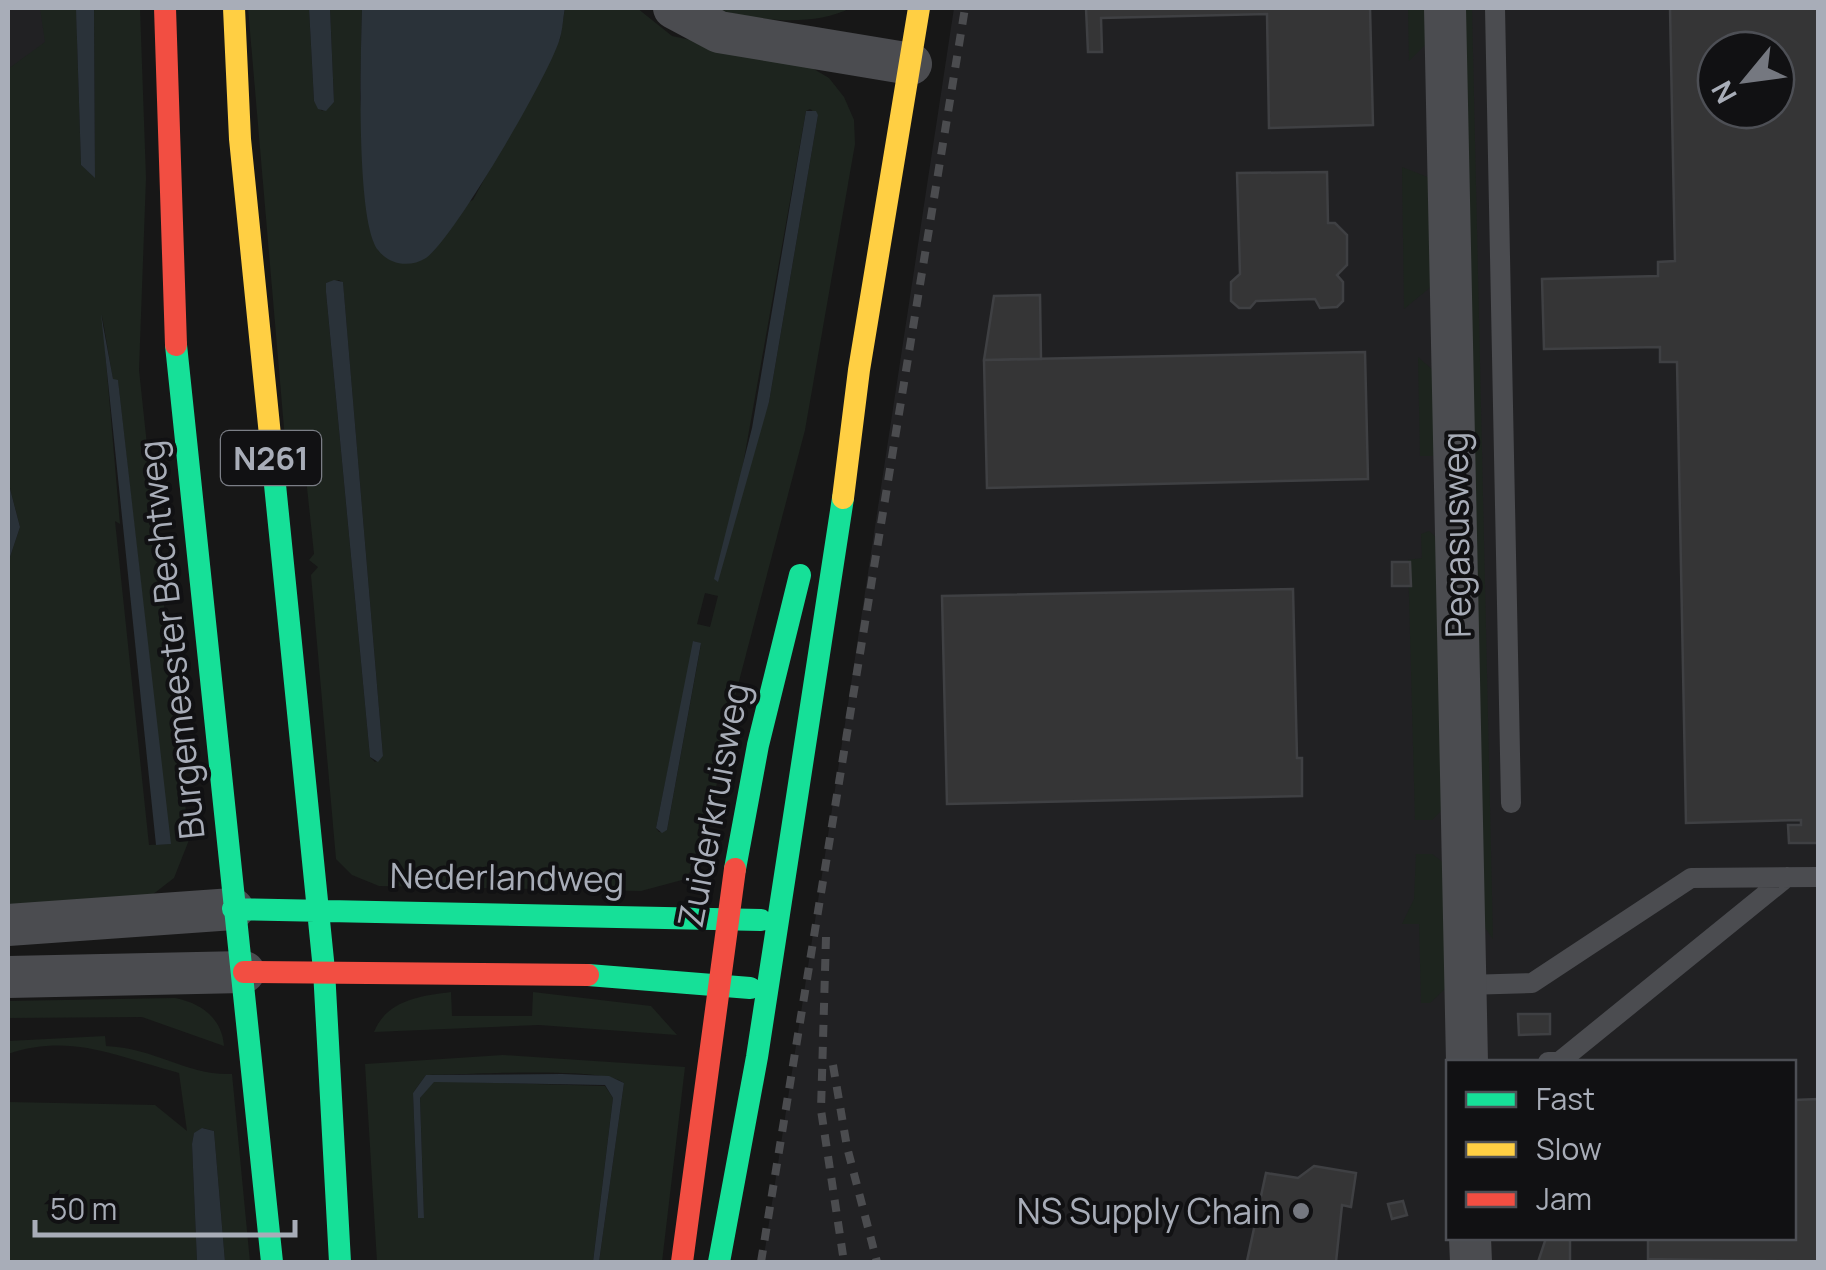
<svg xmlns="http://www.w3.org/2000/svg" width="1826" height="1270" viewBox="0 0 1826 1270" font-family="Manrope,sans-serif">
<rect width="100%" height="100%" fill="#171717"/>
<path fill="#212123" fill-rule="evenodd" d="M8,8H104V17L8,84Z
M954,8H1818V1262H763ZM1716,50H1776V110H1716ZM1448,1062H1794V1238H1448Z"/>
<path fill="#1d241e" fill-rule="evenodd" d="M40,8H76L81,165L95,177L94,8H140L146,178L139,370L189,840L174,878L152,895L8,916V563L20,527L8,481V69L45,42ZM102,315L113,380L118,381L170,844L149,845L115,521L120,524Z
M248,8H309L314,101L322,111L334,102L330,8H362L360,98L374,243L473,200L560,39L565,8H637L672,36L807,65L829,78L844,97L854,120L855,144L805,430L728,723L705,847L698,864L682,880L641,891L379,886L352,875L336,859L311,575L318,567L309,560L314,554L306,478L287,463ZM810,109L818,115L769,402L739,487L806,111ZM339,280L343,283L383,756L375,762L370,757L326,292V283ZM705,593L718,596L710,627L697,624ZM694,641L701,644L667,830L659,832L656,828Z
M711,8H851C811,28 753,20 711,8Z
M1408,8H1425L1426,44L1409,61Z
M1462,8H1472L1493,939L1481,922Z
M1402,167L1430,178L1432,286L1404,309Z
M1418,357L1434,371L1435,456H1420Z
M1429,531L1437,538L1443,809L1432,820H1415L1408,560L1422,558L1421,534Z
M1416,854H1432L1444,863L1446,988L1430,1003H1421L1419,924H1402L1414,899Z
M451,992L452,1016H532L533,992L651,1006L677,1035L539,1025L374,1032C387,1000 420,996 451,992Z
M175,998C201,1003 222,1018 224,1046L142,1017L8,1018V1001Z
M105,1036L106,1046C155,1048 188,1076 232,1074L250,1262H225L214,1131L203,1128L194,1134L192,1144L197,1262H8V1102L155,1105L187,1131L179,1073C115,1056 71,1033 8,1054V1041Z
M503,1055L685,1067L662,1262H599L624,1083C601,1066 463,1075 426,1075L413,1093L418,1218H424L420,1098L434,1081L605,1086L613,1098L593,1262H377L365,1064Z"/>
<path fill="#2a3239" d="M76,8H94L95,178L81,165Z
M309,8H330L334,102L326,111L318,109L314,101Z
M362,8H565C563,17 563,28 560,38C551,72 453,240 426,258C410,268 389,265 378,250C355,220 361,51 362,8Z
M806,111H816L818,115L769,402L718,582L714,579L752,428Z
M334,280L343,282L383,756L378,762L370,757L326,292V283Z
M101,314L113,379L118,380L171,844L156,845Z
M8,481L20,527L8,563Z
M693,641L701,643L667,830L662,833L656,828Z
M562,1074L609,1076L624,1083L599,1262H593L613,1098L605,1085L434,1082L420,1098L424,1218H418L413,1093L426,1075Z
M202,1128L214,1131L225,1262H197L192,1144L194,1133Z"/>
<path fill="#353536" stroke="#3f4043" stroke-width="2.5" fill-rule="evenodd" d="M1086,8H1370L1373,125L1269,128L1267,14L1101,18L1102,52H1088Z
M1670,8H1818V843H1789L1788,825H1801V820L1686,823L1677,362H1660V347L1544,349L1542,279L1658,276V262L1675,261ZM1716,50H1776V110H1716Z
M1327,172L1328,223H1335L1347,235V265L1337,275L1343,282V301L1337,307L1320,308L1315,299L1256,301L1250,308H1239L1231,301V282L1240,274L1237,173Z
M1040,295L1041,359L984,360L994,296Z
M1365,352L1368,479L987,488L984,360Z
M1392,562H1410L1411,586H1392Z
M1293,589L1297,758H1302V796L947,804L942,596Z
M1518,1014H1550V1034L1519,1035Z
M1818,1099V1262L1648,1259V1238H1794V1100Z
M1314,1166L1356,1173L1351,1207L1342,1205L1336,1262L1247,1261L1266,1173L1298,1178Z
M1403,1201L1407,1215L1392,1219L1388,1204Z
M1546,1238H1570V1262H1538Z"/>
<g fill="none" stroke-linecap="round" stroke-linejoin="round">
<path stroke="#4b4c50" stroke-width="20" d="M1495,8L1511,803
M1465,985L1532,983L1691,878L1818,877
M1548,1062H1559L1787,877"/>
<path stroke="#4b4c50" stroke-width="42" d="M674,8L719,32L911,64
M1445,8L1467,1062
M8,925L233,909
M8,977L244,972
M1470,1238L1471,1262"/>
<path stroke="#16e098" stroke-width="22" d="M176,345L272,1262
M272,455L324,970L340,1262
M735,869L758,745L800,575
M233,909L761,920
M588,975L750,988
M719,1262L757,1057L843,498"/>
<path stroke="#ffcf43" stroke-width="22" d="M234,8L240,139L272,455
M843,498L859,370L919,8"/>
<path stroke="#f24e42" stroke-width="22" d="M165,8L176,345
M244,972L588,975
M682,1262L735,869"/>
<path stroke="#4b4c4f" stroke-width="8" stroke-dasharray="12 10" stroke-linecap="butt" d="M826,937L821,1110L844,1262
M833,1065L847,1147L877,1262
M761,1262L965,8"/>
</g>
<circle fill="#757880" stroke="#111113" stroke-width="4" cx="1301" cy="1211" r="10"/>
<g text-anchor="middle" dominant-baseline="central" stroke-width="8" stroke-linejoin="round" paint-order="stroke">
<rect fill="#111113" stroke="#7b7e86" stroke-width="2.5" x="221" y="431" width="100" height="54" rx="8"/>
<g font-size="32" font-weight="bold" fill="#a8adb8">
<text x="271" y="458">N261</text>
</g>
<g font-size="35" fill="#a8adb8" stroke="#111113">
<text transform="translate(1456 535) rotate(-91)">Pegasusweg</text>
<text transform="translate(171 640) rotate(-96)">Burgemeester Bechtweg</text>
<text transform="translate(713 805) rotate(-79)">Zuiderkruisweg</text>
<text transform="translate(507 877) rotate(1)">Nederlandweg</text>
</g>
<g font-size="35" fill="#a8adb8" stroke="#111113" text-anchor="end">
<text x="1281" y="1211">NS Supply Chain</text>
</g>
</g>
<rect width="1826" height="1270" fill="none" stroke="#a8adb8" stroke-width="20"/>
<rect x="1446" y="1060" width="350" height="180" fill="#111113" stroke="#4d4f55" stroke-width="2.5"/>
<rect x="1466" y="1092" width="50" height="15" fill="#16e098" stroke="#4d4f55" stroke-width="2.5"/>
<text x="1536" y="1110" font-size="30" fill="#a8adb8">Fast</text>
<rect x="1466" y="1142" width="50" height="15" fill="#ffcf43" stroke="#4d4f55" stroke-width="2.5"/>
<text x="1536" y="1160" font-size="30" fill="#a8adb8">Slow</text>
<rect x="1466" y="1192" width="50" height="15" fill="#f24e42" stroke="#4d4f55" stroke-width="2.5"/>
<text x="1536" y="1210" font-size="30" fill="#a8adb8">Jam</text>
<g transform="translate(1746 80) rotate(241)"><circle r="48" fill="#111113" stroke="#4d4f55" stroke-width="2.5"/>
<path d="M0-8L18 38L0 25L-18 38Z" fill="#757880"/>
<text y="-15" font-size="28" font-weight="bold" text-anchor="middle" fill="#a8adb8">N</text>
</g>
<path d="M35 1220v15h260v-15" fill="none" stroke="#a8adb8" stroke-width="5"/>
<text x="50" y="1220" font-size="30" fill="#a8adb8" stroke="#111113" stroke-width="8" paint-order="stroke">50 m</text>
</svg>
